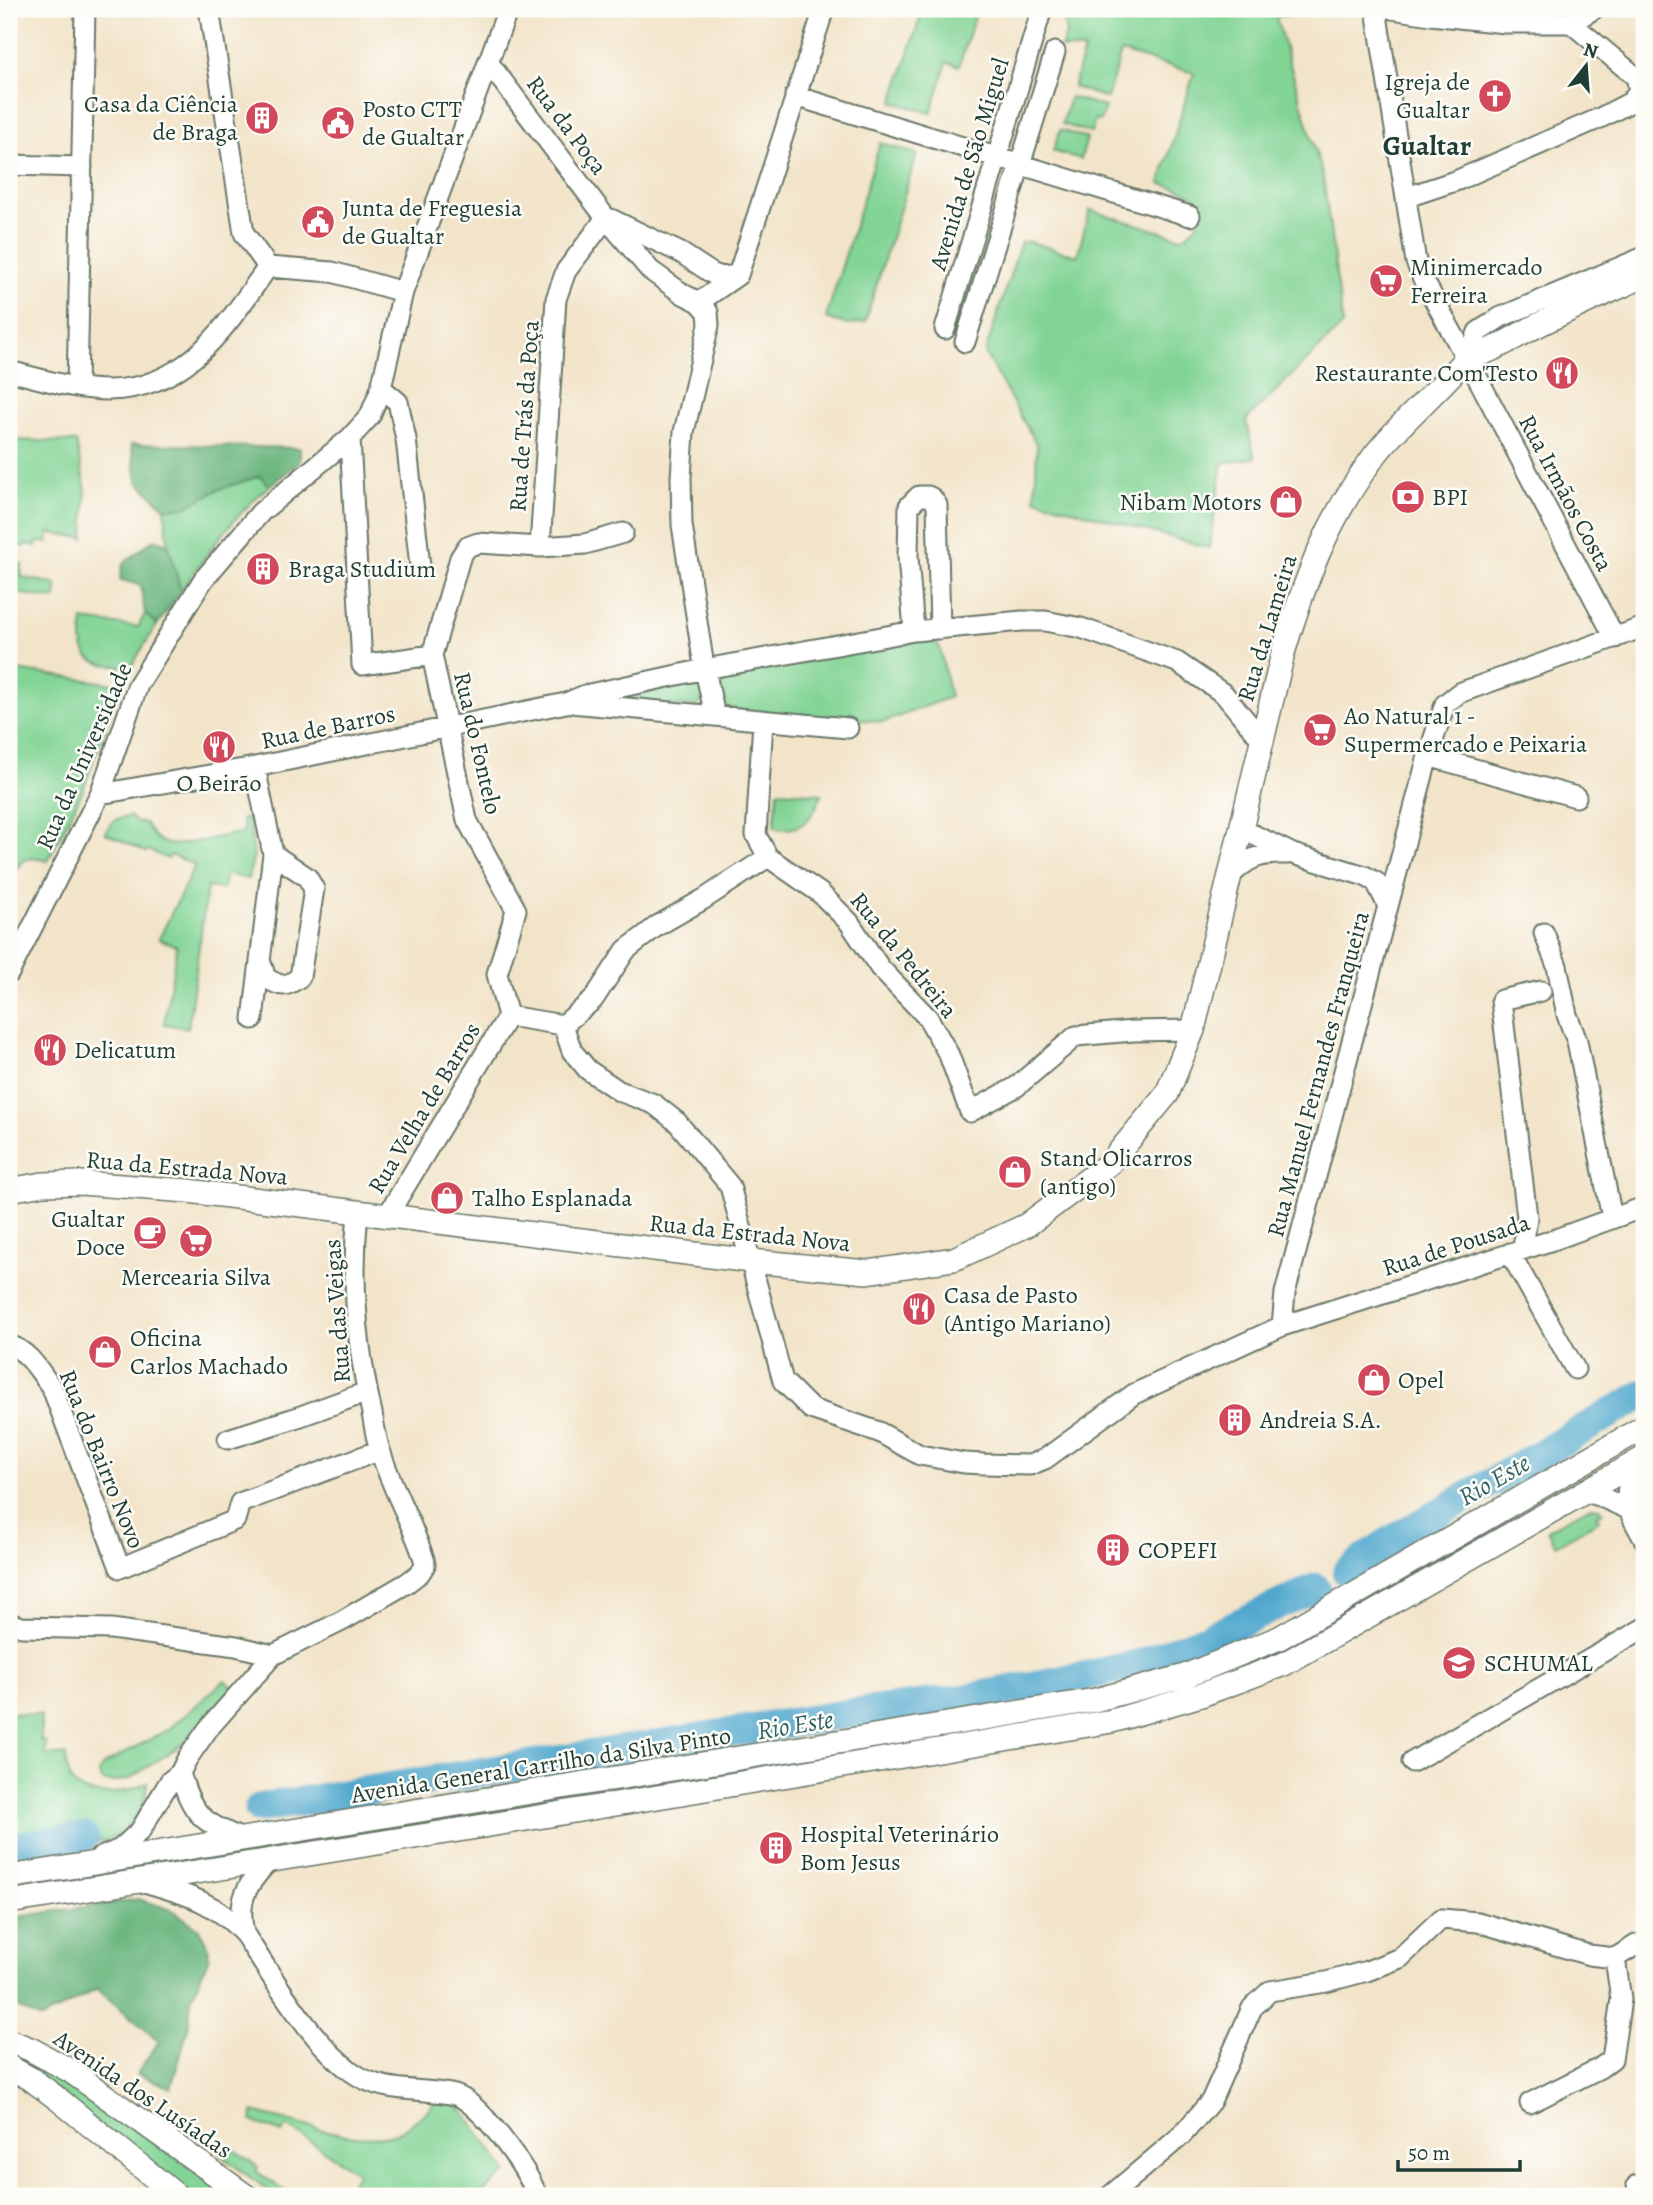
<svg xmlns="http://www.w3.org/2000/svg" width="1653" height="2205" viewBox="0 0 1653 2205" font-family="Alegreya,serif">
<rect width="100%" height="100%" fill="#fdfcf7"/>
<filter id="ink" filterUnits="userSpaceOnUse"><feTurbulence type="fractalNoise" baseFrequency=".0143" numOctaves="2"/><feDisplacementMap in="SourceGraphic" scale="14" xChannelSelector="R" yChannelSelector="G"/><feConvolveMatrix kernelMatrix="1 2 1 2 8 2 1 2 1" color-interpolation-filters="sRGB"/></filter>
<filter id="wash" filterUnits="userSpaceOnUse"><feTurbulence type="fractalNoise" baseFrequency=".00686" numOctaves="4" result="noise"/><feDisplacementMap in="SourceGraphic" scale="28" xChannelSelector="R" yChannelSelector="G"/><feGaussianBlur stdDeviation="1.57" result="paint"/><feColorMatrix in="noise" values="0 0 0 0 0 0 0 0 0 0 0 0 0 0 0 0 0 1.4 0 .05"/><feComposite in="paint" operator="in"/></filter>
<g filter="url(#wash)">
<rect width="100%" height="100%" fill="#f2e4c9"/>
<path fill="#82d495" stroke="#508864" stroke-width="2" d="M923,9H977L959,66L947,62L931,113L893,102Z
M1062,9H1289L1291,15L1276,17L1323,176L1343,325L1246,420L1255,458L1223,463L1209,548L1035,499L1037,445L985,353L1021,242L1026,243L1027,241L1077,256L1090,210L1181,238C1195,231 1210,210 1193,196C1184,189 1171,187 1160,183L1194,73L1121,52L1107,98L1073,87L1084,50L1061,48L1066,34Z
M1070,97L1105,107L1100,121L1095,119L1091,133L1062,124Z
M1060,130L1087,138L1081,159L1053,151Z
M880,143L917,154L865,322L848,325L826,318Z
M9,440L76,442L86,490L84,538L49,533L48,543L37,542L36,546L26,544L25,547L9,545Z
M260,476L269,486C234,516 208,552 181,591L168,544L165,508L185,507L217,490Z
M9,563L22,564L21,577L55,584L57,588L56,599L9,592Z
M145,614L157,625L130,668C93,663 77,664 83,620L138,627Z
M928,639L937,643L940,648L950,697L884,722L731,709L723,706C716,692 720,681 734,675Z
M9,669L115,684L118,693L83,790L48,861C21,853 19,863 9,885Z
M686,685H694L701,687L704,694L702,702L695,707L611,701Z
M778,791L822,794C814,817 800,835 774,827Z
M130,816L136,822L146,823C158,852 180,845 205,840C218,837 231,835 244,832L242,819L249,818L254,855L248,879L226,874L223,889L207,887L188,1028L164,1024L177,946L159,939L195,865L171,855L168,859L148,850L146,852L105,833L114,820Z
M1589,1507L1600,1508L1603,1512L1596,1515L1599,1520L1556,1545L1547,1530Z
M225,1680L234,1688L186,1742L129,1779L114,1782L103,1781C97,1775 99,1771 103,1765L169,1729Z
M9,1713L41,1715V1741L46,1742V1755H66C64,1807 116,1796 148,1783C145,1809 132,1828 108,1840L9,1860Z
M9,2050L48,2067L230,2196H192L9,2056Z
M437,2099L456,2105L463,2110L507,2172L478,2196H343L358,2173L287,2126L282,2133L251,2121L253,2112C290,2120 367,2149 401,2131C407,2128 413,2122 419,2118C426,2112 432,2107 437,2099Z
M228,2145L258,2167L256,2171L289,2194L287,2196H276L220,2155Z"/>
<path fill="#69b67e" stroke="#447a59" stroke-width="2" d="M131,444L300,448V462L269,486L260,476L217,490L185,507L165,508L137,481Z
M154,539L168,544L181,591L157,625L145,614L141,585L120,580L123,564Z
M138,1899L172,1910L198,1928L209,1948L208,1960L191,1999L189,2025L171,2088L137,2074L159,2041L97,1989L41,2019L9,2003V1918Z"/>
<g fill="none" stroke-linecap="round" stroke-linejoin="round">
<path stroke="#50a7cd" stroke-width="30" d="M1347,1572L1387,1543L1644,1394
M259,1808L840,1715L963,1699L1085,1676L1143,1663L1207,1638L1316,1588
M9,1847L84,1837"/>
</g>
</g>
<g filter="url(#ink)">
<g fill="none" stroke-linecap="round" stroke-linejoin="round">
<g stroke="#697768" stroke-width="23">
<path id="minor" d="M209,9L244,233L268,267
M1376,9L1416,262L1424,281L1466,358
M1392,9L1431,15L1505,23H1571L1594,9
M488,62L606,218L650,270L683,294L699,302L708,312L709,325L684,432L681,477L682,525L703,660L715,716
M795,96L1190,216
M9,165L82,167
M1407,197L1458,180L1600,118L1631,102L1639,90L1636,77L1571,23
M606,218L566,271L556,299L540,547L585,544L623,533
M611,219L681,253L713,274L723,277L738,275
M268,267L332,272L403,292
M699,302L738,275L824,9
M945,329L1041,12
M965,342L1055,52
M1469,357L1478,332L1501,317L1644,257
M9,371C42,379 75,390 109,390C189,389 227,324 268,267
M1474,371L1615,638
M77,387L85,9
M381,388L398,402L406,439L420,566
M350,438L362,665L432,655
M914,631L908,557L909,506L919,496H928L932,498L937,505L940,629
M571,703L848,728
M763,721L756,835L768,857L820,893L849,922L880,968L928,1018L949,1055L970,1112L1016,1087L1076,1036L1133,1031L1193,1030
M1428,756L1445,704L1459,693L1644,627
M100,794L255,767L566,703L585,695L705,669L914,631L1022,621H1045L1081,628L1177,662L1224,694L1262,740
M1240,831L1254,835L1293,854L1365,876L1376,882L1388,906L1285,1293L1282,1326
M1229,877C1249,857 1260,853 1288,854
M1388,906L1428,756L1576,797
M1544,933L1557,966L1567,1015L1577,1041L1612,1218
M261,963L266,978C282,987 285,988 300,977L314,889L307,877L273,854
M9,973L100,794L138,685L203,580L261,512L350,438L370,416L381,388L403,292L508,9
M508,1016L497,974L516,910L467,820L432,655L460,558L467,547L478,543L540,547
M253,1019L273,854L255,767
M563,1025L572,1051L588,1070L619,1091L654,1104L677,1122L730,1186L783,1381L811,1409L879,1432L920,1455L964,1463L984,1464L1030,1465L1045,1459L1134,1394L1282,1326L1556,1239L1644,1207
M387,1216L508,1016L563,1025L593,1000L626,950L657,926L704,899L768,857
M1523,1249L1527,1217L1501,1000L1541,991
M1510,1253L1575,1369
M9,1345C29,1351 40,1372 52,1388L120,1568L235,1520L240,1503L380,1450
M228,1439L298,1417L367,1392
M1633,1465C1622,1502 1626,1507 1644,1539
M1585,1492L1599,1496L1628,1509
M9,1623L22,1627L111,1629L236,1646L273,1655L342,1621L407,1583L420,1573L425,1565L424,1559C412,1522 391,1487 380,1450C376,1438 374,1425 372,1413C357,1348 351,1279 358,1212
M1412,1762L1644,1628
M180,1773C193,1816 201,1821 242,1839
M99,1858L120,1849L140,1831L170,1781L180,1773L187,1759L208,1729L273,1655
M141,1881C182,1893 216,1901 245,1935C272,1977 312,2043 352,2072C384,2095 420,2087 455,2095C479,2101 530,2172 537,2196
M244,1933C237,1900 246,1885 269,1861
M1530,2103L1600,2068L1612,2059L1621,1999L1615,1958
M1637,2185L1644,2188
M1110,2196L1182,2135L1211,2101L1252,2008L1270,1991L1326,1982L1367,1971L1400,1958L1441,1919L1478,1922L1589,1955L1615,1958L1636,1945L1644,1943"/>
</g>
<g stroke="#697768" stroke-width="26">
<path id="major" d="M9,1190L43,1184L81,1183L188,1191L751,1261L867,1272L954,1259L1027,1225L1110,1163L1167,1094L1193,1030L1283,653C1305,579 1328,518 1375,455C1402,420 1438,392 1466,358C1487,354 1506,342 1525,332C1564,311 1604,294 1644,276
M9,1877L1095,1700L1185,1676L1279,1638L1644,1427
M9,1902L502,1823L1112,1721L1201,1695L1284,1664L1644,1458
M9,2041L30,2049L69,2070L246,2196
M9,2067L31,2079L58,2099L177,2196"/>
</g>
<use href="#minor" stroke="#fff" stroke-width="19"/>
<use href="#major" stroke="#fff" stroke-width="23"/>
</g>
</g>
<defs>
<g id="church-disc" transform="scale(1.75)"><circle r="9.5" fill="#d1495b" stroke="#fdfcf7"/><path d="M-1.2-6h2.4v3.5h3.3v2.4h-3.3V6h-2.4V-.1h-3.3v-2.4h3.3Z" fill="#fff"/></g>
<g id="building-disc" transform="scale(1.75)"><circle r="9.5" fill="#d1495b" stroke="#fdfcf7"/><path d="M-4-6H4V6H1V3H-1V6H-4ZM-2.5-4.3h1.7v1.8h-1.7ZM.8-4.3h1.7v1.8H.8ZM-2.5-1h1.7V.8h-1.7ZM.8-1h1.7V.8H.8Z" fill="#fff"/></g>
<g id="civic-disc" transform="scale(1.75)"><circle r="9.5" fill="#d1495b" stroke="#fdfcf7"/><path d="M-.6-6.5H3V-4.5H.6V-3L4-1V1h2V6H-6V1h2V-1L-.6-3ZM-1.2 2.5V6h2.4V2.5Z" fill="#fff"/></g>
<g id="supermarket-disc" transform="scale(1.75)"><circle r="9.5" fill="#d1495b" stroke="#fdfcf7"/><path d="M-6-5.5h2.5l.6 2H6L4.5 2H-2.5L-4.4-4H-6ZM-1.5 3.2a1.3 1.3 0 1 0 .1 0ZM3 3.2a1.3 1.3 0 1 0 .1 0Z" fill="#fff"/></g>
<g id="restaurant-disc" transform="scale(1.75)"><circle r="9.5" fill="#d1495b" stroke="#fdfcf7"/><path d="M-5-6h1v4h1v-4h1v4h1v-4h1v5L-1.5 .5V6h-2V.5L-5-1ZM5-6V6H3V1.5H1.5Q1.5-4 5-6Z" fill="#fff"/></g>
<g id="bank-disc" transform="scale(1.75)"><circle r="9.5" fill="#d1495b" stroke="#fdfcf7"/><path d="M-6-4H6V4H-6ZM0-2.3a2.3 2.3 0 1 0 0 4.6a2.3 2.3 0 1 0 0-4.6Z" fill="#fff"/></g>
<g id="shop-disc" transform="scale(1.75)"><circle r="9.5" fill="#d1495b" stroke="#fdfcf7"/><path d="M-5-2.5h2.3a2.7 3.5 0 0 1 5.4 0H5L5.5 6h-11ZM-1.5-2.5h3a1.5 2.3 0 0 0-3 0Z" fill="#fff"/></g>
<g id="cafe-disc" transform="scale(1.75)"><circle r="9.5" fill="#d1495b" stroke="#fdfcf7"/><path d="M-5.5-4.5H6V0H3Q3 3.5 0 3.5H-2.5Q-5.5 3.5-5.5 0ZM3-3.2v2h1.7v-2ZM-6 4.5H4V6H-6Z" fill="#fff"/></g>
<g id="school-disc" transform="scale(1.75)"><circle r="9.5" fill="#d1495b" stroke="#fdfcf7"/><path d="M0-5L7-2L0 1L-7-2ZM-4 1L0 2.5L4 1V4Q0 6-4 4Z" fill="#fff"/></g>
</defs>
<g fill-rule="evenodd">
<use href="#church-disc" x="1495" y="96"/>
<use href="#building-disc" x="262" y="118"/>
<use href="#civic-disc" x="338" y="123"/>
<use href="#civic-disc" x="318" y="222"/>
<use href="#supermarket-disc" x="1386" y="281"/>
<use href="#restaurant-disc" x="1562" y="373"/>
<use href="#bank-disc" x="1408" y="497"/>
<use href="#shop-disc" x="1286" y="502"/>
<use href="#building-disc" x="263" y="569"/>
<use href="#supermarket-disc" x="1320" y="730"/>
<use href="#restaurant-disc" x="219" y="747"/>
<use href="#restaurant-disc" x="50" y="1050"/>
<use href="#shop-disc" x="1015" y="1172"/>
<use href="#shop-disc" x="447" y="1198"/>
<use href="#cafe-disc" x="150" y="1233"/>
<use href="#supermarket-disc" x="196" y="1241"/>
<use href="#restaurant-disc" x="919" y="1309"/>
<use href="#shop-disc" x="105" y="1352"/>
<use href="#shop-disc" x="1374" y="1380"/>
<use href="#building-disc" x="1235" y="1420"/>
<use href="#building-disc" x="1113" y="1550"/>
<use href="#school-disc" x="1459" y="1663"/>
<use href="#building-disc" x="776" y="1848"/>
</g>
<g text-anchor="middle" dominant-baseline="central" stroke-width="5" stroke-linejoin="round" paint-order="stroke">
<g font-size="24" fill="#1f3d34" stroke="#fdfcf7" text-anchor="start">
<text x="1470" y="82" text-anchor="end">Igreja de<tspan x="1470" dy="28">Gualtar</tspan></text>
<text x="238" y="104" text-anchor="end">Casa da Ciência<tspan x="238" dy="28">de Braga</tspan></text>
<text x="362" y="109">Posto CTT<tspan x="362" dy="28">de Gualtar</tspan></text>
<text x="342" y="208">Junta de Freguesia<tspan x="342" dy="28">de Gualtar</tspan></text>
<text x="1410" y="267">Minimercado<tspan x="1410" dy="28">Ferreira</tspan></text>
<text x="1538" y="373" text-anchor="end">Restaurante Com'Testo</text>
<text x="1432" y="497">BPI</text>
<text x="1262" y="502" text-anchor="end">Nibam Motors</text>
<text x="288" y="569">Braga Studium</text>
<text x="1344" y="716">Ao Natural 1 -<tspan x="1344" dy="28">Supermercado e Peixaria</tspan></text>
<text x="219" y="783" text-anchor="middle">O Beirão</text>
<text x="74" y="1050">Delicatum</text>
<text x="1040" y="1158">Stand Olicarros<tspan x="1040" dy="28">(antigo)</tspan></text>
<text x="472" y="1198">Talho Esplanada</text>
<text x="125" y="1219" text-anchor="end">Gualtar<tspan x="125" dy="28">Doce</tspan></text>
<text x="196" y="1277" text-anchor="middle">Mercearia Silva</text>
<text x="944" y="1295">Casa de Pasto<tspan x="944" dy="28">(Antigo Mariano)</tspan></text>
<text x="130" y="1338">Oficina<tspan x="130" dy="28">Carlos Machado</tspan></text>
<text x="1398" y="1380">Opel</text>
<text x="1260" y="1420">Andreia S.A.</text>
<text x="1138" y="1550">COPEFI</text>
<text x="1484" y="1663">SCHUMAL</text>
<text x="800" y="1834">Hospital Veterinário<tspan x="800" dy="28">Bom Jesus</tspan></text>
</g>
<g font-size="24" fill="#1f3d34" stroke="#fdfcf7">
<text transform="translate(567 125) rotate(53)">Rua da Poça</text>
<text transform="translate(969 164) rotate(-73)">Avenida de São Miguel</text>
<text transform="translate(524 416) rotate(-86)">Rua de Trás da Poça</text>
<text transform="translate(1566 493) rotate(62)">Rua Irmãos Costa</text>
<text transform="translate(1267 628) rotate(-73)">Rua da Lameira</text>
<text transform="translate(328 727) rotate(-12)">Rua de Barros</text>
<text transform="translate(478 743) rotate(77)">Rua do Fontelo</text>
<text transform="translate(84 756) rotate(-66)">Rua da Universidade</text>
<text transform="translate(904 955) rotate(51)">Rua da Pedreira</text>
<text transform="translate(1318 1074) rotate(-75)">Rua Manuel Fernandes Franqueira</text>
<text transform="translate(424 1108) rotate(-59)">Rua Velha de Barros</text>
<text transform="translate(187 1168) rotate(5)">Rua da Estrada Nova</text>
<text transform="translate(750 1233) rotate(6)">Rua da Estrada Nova</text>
<text transform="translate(1456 1245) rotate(-18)">Rua de Pousada</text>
<text transform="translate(337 1311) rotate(-94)">Rua das Veigas</text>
<text transform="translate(102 1459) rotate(68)">Rua do Bairro Novo</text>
<text transform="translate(541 1765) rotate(-9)">Avenida General Carrilho da Silva Pinto</text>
<text transform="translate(143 2094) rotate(34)">Avenida dos Lusíadas</text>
</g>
<g font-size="26" font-style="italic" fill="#30626a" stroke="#fdfcf7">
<text transform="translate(1494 1480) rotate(-30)">Rio Este</text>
<text transform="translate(795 1725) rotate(-9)">Rio Este</text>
</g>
<g font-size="28" font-weight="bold" fill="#1f3d34" stroke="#fdfcf7">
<text x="1427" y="146">Gualtar</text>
</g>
</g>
<rect width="1653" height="2205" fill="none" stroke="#fdfcf7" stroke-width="35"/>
<g transform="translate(1586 66) rotate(17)" stroke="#fdfcf7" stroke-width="5" paint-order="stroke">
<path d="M0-5L12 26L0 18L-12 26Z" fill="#1f3d34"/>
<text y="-10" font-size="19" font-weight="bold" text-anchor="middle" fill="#1f3d34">N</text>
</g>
<path d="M1398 2160v10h122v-10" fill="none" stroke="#1f3d34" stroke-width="3.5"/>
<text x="1408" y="2160" font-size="21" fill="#1f3d34" stroke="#fdfcf7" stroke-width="5" paint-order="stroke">50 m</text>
</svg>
